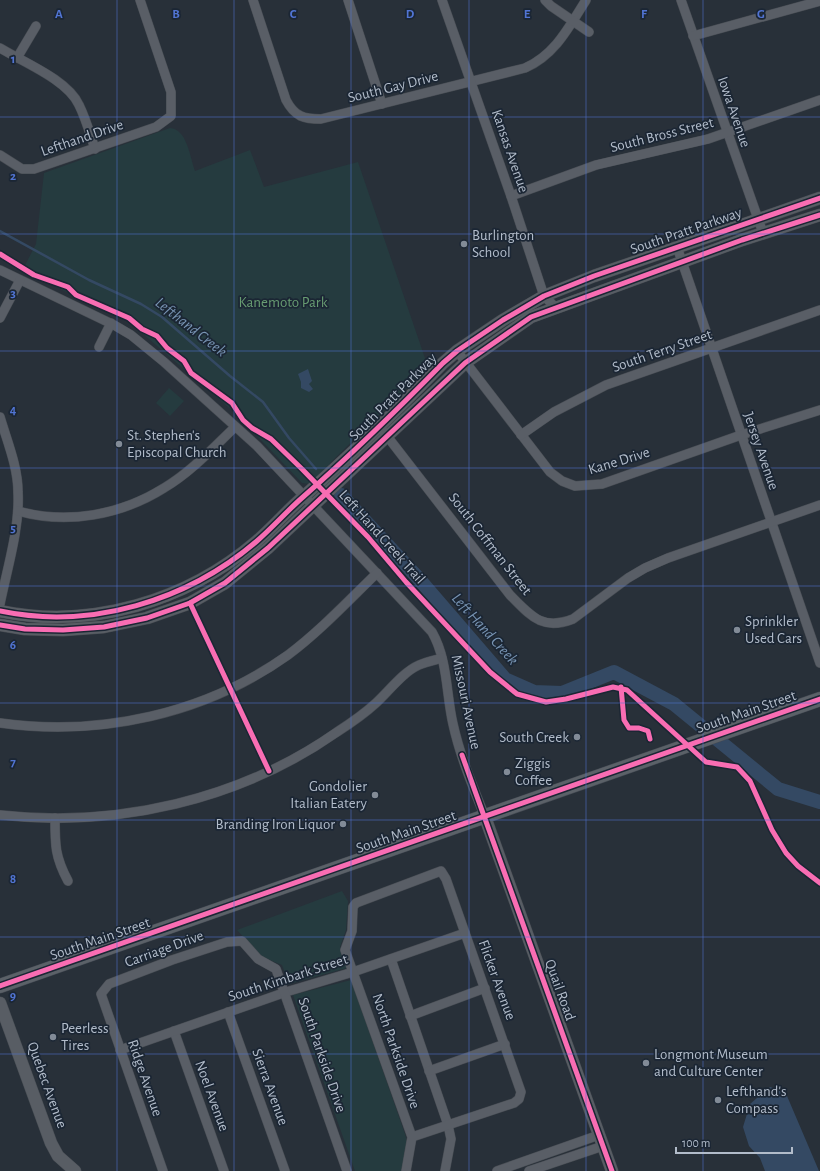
<svg xmlns="http://www.w3.org/2000/svg" width="820" height="1171" font-family="'Alegreya Sans',sans-serif">
<style>
.green{fill:#253b3f}
.water{fill:#344963}
.lines{fill:none;stroke-linecap:round;stroke-linejoin:round}
.stream{stroke:#344963;stroke-width:2.5}
.river{stroke:#344963;stroke-width:14}
.street-casing{stroke:#474c53;stroke-width:10}
.secondary-casing{stroke:#474c53;stroke-width:13}
.primary-casing{stroke:#464c55;stroke-width:15}
.street{stroke:#595e66;stroke-width:9}
.secondary{stroke:#585d64;stroke-width:12}
.primary{stroke:#5b6168;stroke-width:14}
.cycleway-casing{stroke:#1b2634;stroke-width:8}
.cycleway{stroke:#f96db3;stroke-width:5}
.grid{fill:none;stroke:#5174d3;stroke-width:1;stroke-opacity:0.55}
.poi-dot{fill:#828b97;stroke:#1b2634;stroke-width:1.5}
.labels{text-anchor:middle;dominant-baseline:central;stroke-width:3.5;stroke-linejoin:round;paint-order:stroke}
.street-label{font-size:15px;fill:#b2bcca;stroke:#1b2634}
.poi-label{font-size:15px;fill:#b2bcca;stroke:#1b2634;text-anchor:start}
.park-label{font-size:15px;fill:#689c72;stroke:#1b2634}
.water-label{font-size:16px;font-style:italic;fill:#7894b3;stroke:#1b2634}
.grid-label{font-size:13px;text-anchor:middle;font-weight:bold;fill:#5174d3;stroke:#1b2634;stroke-width:3.5;stroke-linejoin:round;paint-order:stroke}
</style>
<rect width="100%" height="100%" fill="#283039"/>
<g class="green">
<path d="M170,128c17,1 20,29 25,43l55,-21 14,37 94,-25 70,205 -98,96 -2,6 -19,15 -7,-1 -67,-70 -107,-92 -106,-50 14,-27 8,-71z"/>
<path d="M169,388l15,13 -14,15 -14,-13z"/>
<path d="M342,891l6,10 -2,29 -6,17 7,21 -58,16 -7,-19 -20,-8 -25,-27z"/>
<path d="M351,980l54,154 3,12 -6,25h-47l-62,-176z"/>
</g>
<g class="water">
<path d="M308,369l4,12 -3,3 4,5 -4,3 -8,-4v-6l-3,-8z"/>
<path d="M770,1087l9,3 8,6 32,75h-54l-5,-13 -11,-12 -6,-19 7,-23z"/>
</g>
<g class="lines">
<path class="stream" d="M0,231l89,49 52,24 21,13 68,59 33,26 26,36 27,31"/>
<path class="river" d="M341,495l78,84 86,100 29,13 28,1 52,-21 60,32 104,85 42,13"/>
<g class="street-casing">
<g id="street">
<path d="M253,0l33,100c9,17 18,19 35,19l204,-51c30,-13 44,-41 61,-68"/>
<path d="M348,0l34,104"/>
<path d="M442,0l69,196 33,100 11,11"/>
<path d="M545,0l6,6 38,26"/>
<path d="M681,0l82,233"/>
<path d="M693,36l127,-35"/>
<path d="M0,48c23,14 68,32 79,57 7,14 11,29 16,44"/>
<path d="M17,58l19,-32"/>
<path d="M0,155l22,14h12l122,-42 15,-11v-24l-31,-92"/>
<path d="M511,196l85,-31 112,-26 112,-39"/>
<path d="M677,247l143,416"/>
<path d="M0,270l114,55 17,10 33,27 93,84 175,186c16,28 14,62 21,92 7,32 20,63 32,93"/>
<path d="M0,318l20,-38"/>
<path d="M99,347l12,-24"/>
<path d="M457,351l93,121 12,9 13,5 27,-2 139,-49 79,-25"/>
<path d="M0,417c7,24 18,50 18,75 2,36 -11,77 -18,112"/>
<path d="M380,427l130,168c21,21 32,36 63,24l55,-41 17,-10 23,-10 152,-53"/>
<path d="M521,435l33,-23 52,-27 214,-75"/>
<path d="M18,511c49,14 103,4 146,-23 27,-16 49,-40 71,-61"/>
<path d="M0,723c100,14 205,-9 288,-68 32,-24 60,-54 89,-82"/>
<path d="M0,815c117,13 240,-15 337,-83 14,-9 27,-18 39,-29 13,-12 27,-31 43,-38 7,-3 16,-5 23,-7"/>
<path d="M55,818c0,27 0,39 13,63"/>
<path d="M391,959l57,166 3,14 -6,32"/>
<path d="M228,1012l57,159"/>
<path d="M410,1016l75,-28"/>
<path d="M174,1031l50,140"/>
<path d="M120,1050l166,-58 67,-20 112,-39"/>
<path d="M429,1071l76,-27"/>
<path d="M163,1171l-62,-177 8,-10 63,-24 55,-18 15,-1 16,18 18,10 71,202"/>
<path d="M406,1171l6,-34 -67,-187 7,-19 1,-24 3,-4 85,-32 5,8 75,213 -2,7 -5,4 -102,34"/>
<path d="M497,1171l102,-36"/>
<path d="M529,1171l74,-25"/>
</g>
</g>
<g class="secondary-casing">
<g id="secondary">
<path d="M0,611c91,19 187,-10 257,-70 16,-14 30,-30 46,-44 49,-43 95,-88 140,-134l14,-12 46,-31 41,-24 50,-20 226,-78"/>
<path d="M0,625l25,4 38,1 41,-3 43,-9 43,-15 35,-20 43,-35 197,-185 66,-46 211,-77 78,-25"/>
<path d="M485,817l127,354"/>
<path d="M0,1003l51,140 7,13 17,15"/>
</g>
</g>
<g class="primary-casing">
<path id="primary" d="M0,986l820,-287"/>
</g>
<use href="#street" class="street"/>
<use href="#secondary" class="secondary"/>
<use href="#primary" class="primary"/>
<g class="cycleway-casing">
<g id="cycleway">
<path d="M0,254l34,21 34,12 8,8 53,23 13,11 15,7 10,12 17,13 7,12 41,30 11,17 9,8 19,11 31,30 66,68 38,45 84,90 27,22 29,8 20,-3 47,-12 14,3 79,72 31,5 13,14 22,49 14,23 12,13 22,17"/>
<path d="M190,603l79,168"/>
<path d="M0,611c91,19 187,-10 257,-70 16,-14 30,-30 46,-44 49,-43 95,-88 140,-134l14,-12 46,-31 41,-24 50,-20 226,-78"/>
<path d="M0,625l25,4 38,1 41,-3 43,-9 43,-15 35,-20 43,-35 197,-185 66,-46 211,-77 78,-25"/>
<path d="M621,687l3,33 5,8h10l9,3 2,8"/>
<path d="M462,755l150,416"/>
<path d="M0,986l820,-287"/>
</g>
</g>
<use href="#cycleway" class="cycleway"/>
</g>
<path class="grid" d="M117,0v1171M234,0v1171M351,0v1171M469,0v1171M586,0v1171M703,0v1171M0,117h820M0,234h820M0,351h820M0,468h820M0,586h820M0,703h820M0,820h820M0,937h820M0,1054h820"/>
<g class="poi-dot">
<circle cx="464" cy="244" r="4"/>
<circle cx="119" cy="444" r="4"/>
<circle cx="737" cy="630" r="4"/>
<circle cx="577" cy="737" r="4"/>
<circle cx="507" cy="772" r="4"/>
<circle cx="375" cy="795" r="4"/>
<circle cx="343" cy="824" r="4"/>
<circle cx="53" cy="1037" r="4"/>
<circle cx="646" cy="1063" r="4"/>
<circle cx="718" cy="1100" r="4"/>
</g>
<g class="labels">
<g class="street-label">
<text transform="translate(393 87) rotate(-14)">South Gay Drive</text>
<text transform="translate(734 112) rotate(71)">Iowa Avenue</text>
<text transform="translate(662 135) rotate(-14)">South Bross Street</text>
<text transform="translate(82 138) rotate(-19)">Lefthand Drive</text>
<text transform="translate(510 151) rotate(71)">Kansas Avenue</text>
<text transform="translate(686 231) rotate(-19)">South Pratt Parkway</text>
<text transform="translate(662 351) rotate(-19)">South Terry Street</text>
<text transform="translate(393 397) rotate(-45)">South Pratt Parkway</text>
<text transform="translate(761 451) rotate(71)">Jersey Avenue</text>
<text transform="translate(619 461) rotate(-17)">Kane Drive</text>
<text transform="translate(382 537) rotate(48)">Left Hand Creek Trail</text>
<text transform="translate(490 544) rotate(52)">South Coffman Street</text>
<text transform="translate(466 702) rotate(78)">Missouri Avenue</text>
<text transform="translate(746 712) rotate(-19)">South Main Street</text>
<text transform="translate(406 832) rotate(-19)">South Main Street</text>
<text transform="translate(100 939) rotate(-19)">South Main Street</text>
<text transform="translate(164 949) rotate(-20)">Carriage Drive</text>
<text transform="translate(288 978) rotate(-18)">South Kimbark Street</text>
<text transform="translate(497 980) rotate(70)">Flicker Avenue</text>
<text transform="translate(560 990) rotate(70)">Quail Road</text>
<text transform="translate(396 1051) rotate(71)">North Parkside Drive</text>
<text transform="translate(322 1055) rotate(71)">South Parkside Drive</text>
<text transform="translate(145 1078) rotate(71)">Ridge Avenue</text>
<text transform="translate(47 1085) rotate(70)">Quebec Avenue</text>
<text transform="translate(270 1087) rotate(70)">Sierra Avenue</text>
<text transform="translate(212 1096) rotate(70)">Noel Avenue</text>
</g>
<g class="poi-label">
<text x="472" y="235">Burlington<tspan x="472" dy="17">School</tspan></text>
<text x="127" y="435">St. Stephen's<tspan x="127" dy="17">Episcopal Church</tspan></text>
<text x="745" y="621">Sprinkler<tspan x="745" dy="17">Used Cars</tspan></text>
<text x="569" y="737" text-anchor="end">South Creek</text>
<text x="515" y="763">Ziggis<tspan x="515" dy="17">Coffee</tspan></text>
<text x="367" y="786" text-anchor="end">Gondolier<tspan x="367" dy="17">Italian Eatery</tspan></text>
<text x="335" y="824" text-anchor="end">Branding Iron Liquor</text>
<text x="61" y="1028">Peerless<tspan x="61" dy="17">Tires</tspan></text>
<text x="654" y="1054">Longmont Museum<tspan x="654" dy="17">and Culture Center</tspan></text>
<text x="726" y="1091">Lefthand's<tspan x="726" dy="17">Compass</tspan></text>
</g>
<g class="park-label">
<text x="283" y="302">Kanemoto Park</text>
</g>
<g class="water-label">
<text transform="translate(191 327) rotate(38)">Lefthand Creek</text>
<text transform="translate(485 629) rotate(48)">Left Hand Creek</text>
</g>
</g>
<g class="grid-label">
<text x="59" y="18">A</text>
<text x="176" y="18">B</text>
<text x="293" y="18">C</text>
<text x="410" y="18">D</text>
<text x="527" y="18">E</text>
<text x="644" y="18">F</text>
<text x="761" y="18">G</text>
<text x="13" y="63">1</text>
<text x="13" y="180">2</text>
<text x="13" y="297">3</text>
<text x="13" y="414">4</text>
<text x="13" y="532">5</text>
<text x="13" y="649">6</text>
<text x="13" y="766">7</text>
<text x="13" y="883">8</text>
<text x="13" y="1000">9</text>
</g>
<path d="M676 1147v6h116v-6" fill="none" stroke="#b2bcca" stroke-width="2"/>
<text x="682" y="1147" font-size="12" fill="#b2bcca" stroke="#1b2634" stroke-width="3" paint-order="stroke">100 m</text>
</svg>
